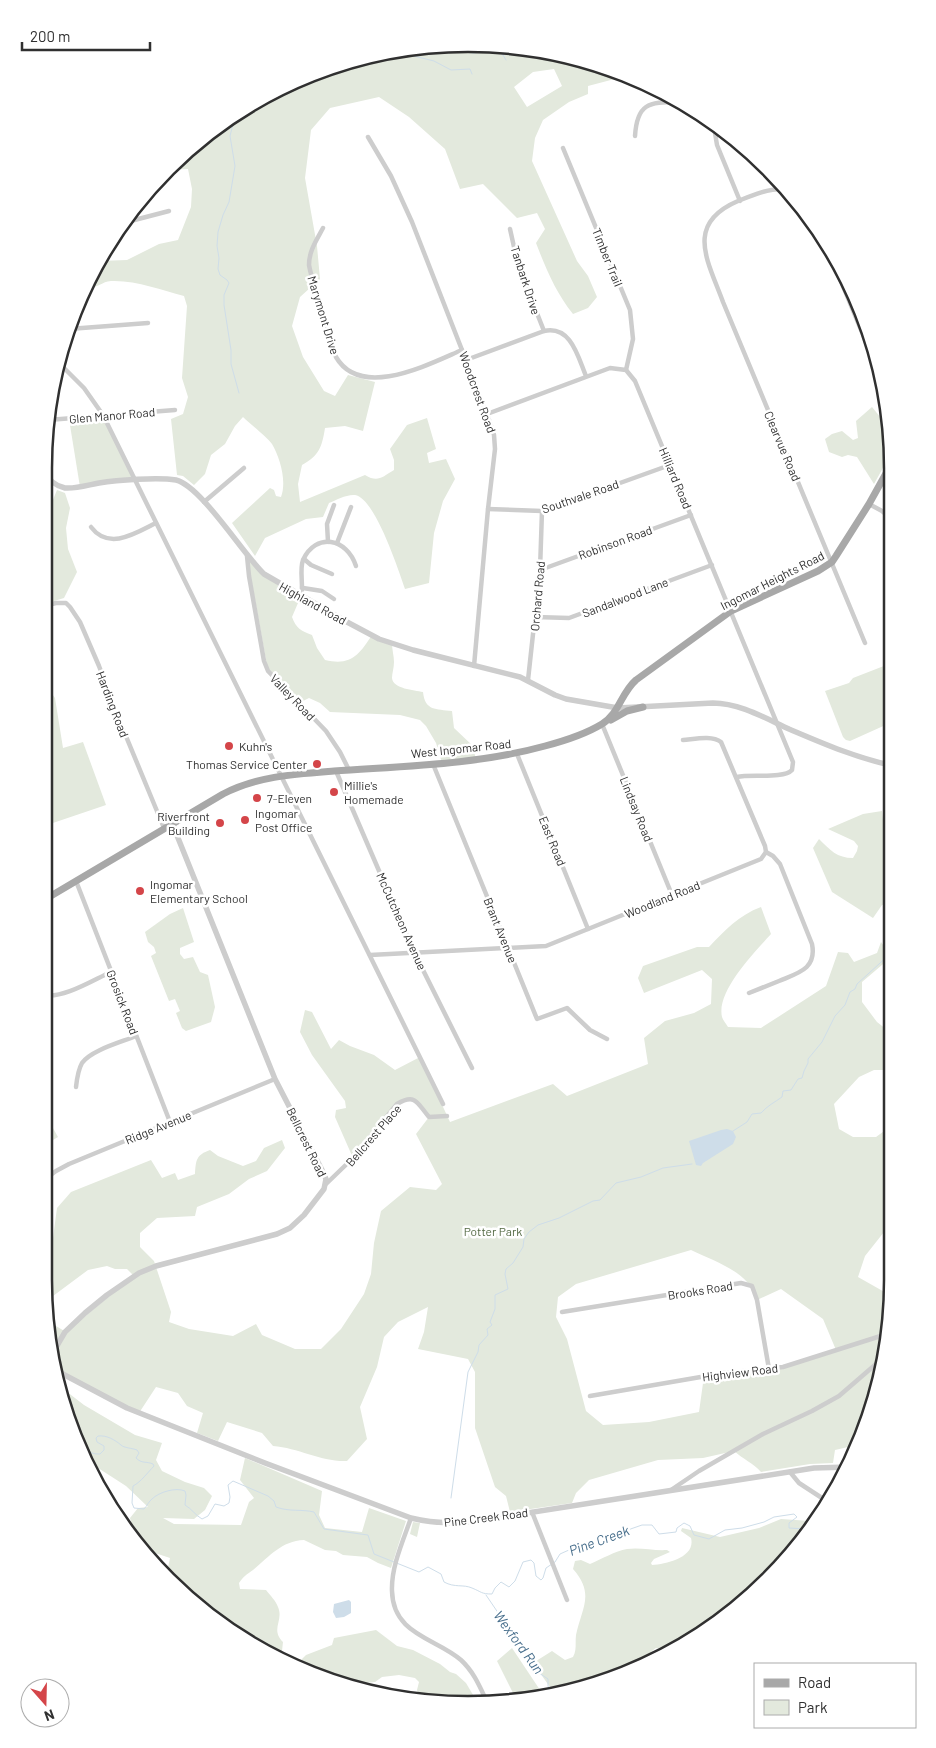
<svg xmlns="http://www.w3.org/2000/svg" width="936" height="1748" font-family="Barlow,sans-serif">
<style>
.green{fill:#e3e9dd;fill-rule:evenodd}
.water{fill:#cedde9}
.lines{fill:none;stroke-linecap:round;stroke-linejoin:round}
.stream{stroke:#cedde9;stroke-width:1}
.minor{stroke:#cdcdcd;stroke-width:4.5}
.tertiary{stroke:#cdcdcd;stroke-width:5.5}
.primary{stroke:#a8a8a8;stroke-width:7}
.poi-dot{fill:#d44549;stroke:#fff;stroke-width:2}
.labels{text-anchor:middle;dominant-baseline:central;stroke-width:5;stroke-linejoin:round;paint-order:stroke}
.street-label{font-size:12px;fill:#303030;stroke:#fff}
.poi-label{font-size:12px;fill:#303030;stroke:#fff;text-anchor:start}
.park-label{font-size:12px;fill:#526842;stroke:#fff}
.water-label{font-size:14px;font-style:italic;fill:#466d8b;stroke:#fff}
.rim{fill:none;stroke:#303030;stroke-width:2.5}
</style>
<rect width="100%" height="100%" fill="#fff"/>
<g class="green">
<path d="M496,45l82,13 48,18 -38,10v8l-19,8 -26,18 -8,18 -3,23 45,100 11,15 9,21 -9,11 -15,6c-17,-21 -27,-45 -37,-71l9,-14 -8,-16 -20,5 -34,-34 -23,5 -15,-40 -36,-32 -30,-20 -49,11 -19,22 -6,48 12,68 3,33 -20,18 -8,29 11,31 21,34 11,5 13,-21 27,7 -12,49 -18,-5 -20,2c-3,19 -6,28 -23,37l-4,19 2,18 65,-27c13,8 17,2 29,-5v-10l-4,-11 17,-24 20,-7 9,31 -9,4 2,10 17,-4 9,20 -12,22 -9,32 -5,50 -24,6c-7,-20 -30,-91 -50,-94 -8,-1 -19,5 -26,8l-6,14 -17,2 -41,19 -10,18 -23,-33 38,-35 4,2 2,6 5,1c6,-16 -1,-39 -9,-53 -5,-7 -22,-20 -29,-27l-8,9 -10,18 -14,11 -6,19 -11,11 -11,-9 -6,-1 -6,-56 12,-5 5,-17 -6,-19 5,-72 -3,-10c-23,-6 -48,-16 -73,-15 -11,1 -12,8 -26,6l14,-26 28,-1 32,-16 19,-4 13,-33 1,-18 -4,-20 -19,1 19,-21 68,-49 76,-34 81,-19zM554,69l8,17 -35,21 -13,-20 19,-15z"/>
<path d="M872,407l17,21v29l-15,27 -17,-27 -9,-2 -6,2 -13,-5 -4,-13 7,-5 10,-3 11,9 5,-2 -2,-17z"/>
<path d="M103,415l32,65 -55,7 -11,-68z"/>
<path d="M57,490l8,3 5,15 -4,20 2,21 9,23 -13,26 -20,6 1,-49h3l2,-12v-36z"/>
<path d="M247,556l9,11 45,29 -9,21c4,11 9,14 20,18l5,13 8,12c26,6 34,-5 47,-25l20,8c0,7 2,13 2,19 0,6 -2,11 -2,16 1,11 22,12 31,14 2,19 13,17 29,19l2,17 19,18 3,14 -34,3 -6,-20 -10,-17 -6,-6 -20,-5 -70,-3 -10,-9 -11,-5 -10,5 -31,-32z"/>
<path d="M889,664l1,59 -40,18 -4,-1 -3,-3 -18,-46 24,-8 4,-5z"/>
<path d="M44,683l11,15 8,50 20,-6 23,63 -59,20 -3,-6z"/>
<path d="M882,811l2,17 6,13v62l-8,2 -9,13 -41,-26 -19,-44 6,-9c11,11 18,19 34,19l4,-7 1,-5 -4,-5 -26,-12 35,-15z"/>
<path d="M761,907l10,27c-16,18 -55,57 -49,83 1,3 4,7 6,10l33,1 65,-42 12,-34 10,1 6,9 23,-9 4,-11 5,7 3,10 -27,23v20l15,20 14,11v37h-17l-15,7 -25,27 5,25 14,8h23l15,-11v101h-3l-23,29 -7,21 30,17 -1,7 4,9 -13,80 -21,55 -22,5 -2,13 -23,1 -49,8c-8,-9 -18,-13 -27,-21l-31,7 -45,2 -69,20 -13,13 -4,10 -62,9 -4,-16 -11,-9 -20,-59v-56l-7,-13 -50,-10 6,-17 4,-25 -30,15 -14,15 -7,30 -17,40 7,32 -20,22c-26,1 -48,-13 -74,-15l-11,-13 -35,-11 -9,19 -21,-8 6,-20 -16,-7 -9,-13 -22,-6 -17,26 -80,-41 -9,-52 6,6 10,6 68,-56 -7,-7h-12l-8,-3 -19,4 -39,29 -1,6 -4,-25v-40l9,-2 4,-30 14,-16 80,-32 11,18 13,-5 3,7 17,-6c1,-14 1,-19 15,-24l8,6 25,10 13,-5 8,-13 18,-8 3,8 -18,23 -18,8 -20,15 -32,13 -2,9 -38,2 -17,15v14l14,14 17,51 -2,10 20,7 44,7 23,-12 6,11 33,14h26l20,-20 23,-35 7,-20 3,-31 7,-32 29,-24 26,3 6,-6 -26,-50 13,-17 -17,-18 -15,5 -44,54 -18,-41 1,-7 10,-2 -1,-7 -33,-46 -12,-23 5,-22 7,2 19,37 8,-9 11,6 24,9 21,15 25,-13 30,65 103,-38 14,12 81,-32 -4,-26 21,-17 29,-8 17,-9 1,-25 -10,-9 -58,23 -6,-15 5,-12 54,-19h12c15,-16 30,-32 52,-40zM691,1250c24,12 58,21 66,50l24,-11 42,30 13,31 -67,19 -65,7 -5,36 -50,10 -46,3 -17,-14 -19,-72 -11,-22 2,-20 18,-13z"/>
<path d="M183,908l11,34 -14,6v6l4,5 9,-2 7,15 8,3 7,32 -4,15 -25,9 -4,-3 -6,-15 4,-2 -5,-12 -6,2 -18,-45 5,-3 -2,-6 -6,-5 -3,-10 25,-18z"/>
<path d="M44,1112l14,25 -10,6 -4,-1z"/>
<path d="M62,1388l22,17 51,30 27,8 -6,17 6,11 23,11 19,6 8,8 -7,14 -11,9 -31,-1 11,6 67,1 8,-23 5,-4 -14,-18 5,-22 77,33 -3,24 6,13 37,4 7,-24 37,13 -15,47 -13,-5 -11,-6 -24,-2 -7,-4 -11,-1 -21,-10c-23,1 -35,17 -51,30 -6,4 -10,7 -14,13l1,6 26,1c4,5 10,11 12,17 6,14 -8,22 5,35l-1,9 3,6 -52,-24 -66,-61 3,-14 -18,-6 -1,4 -13,-12 -8,-26 8,-10 10,-1 -22,-21 -31,-20 -1,1 -28,-50z"/>
<path d="M781,1519l29,2 -42,59 -65,53 -19,10 -18,3 -6,3 -4,-1c-7,5 -10,8 -10,16l-15,8 -79,18 -19,-27 19,-12 13,9 8,-3c4,-7 2,-14 3,-22 6,-28 19,-41 -3,-66l2,-8 6,-1 9,4c12,-5 25,-13 37,-15 13,-2 27,2 40,1l3,2 -16,7 -3,4 1,2c15,-1 44,-8 39,-27l-10,-7 1,-3 38,9 39,-9z"/>
<path d="M413,1522l7,1 -3,14 -7,-3z"/>
<path d="M376,1630l21,16 16,4 27,14 10,8 6,2 10,9 10,17 -28,-1 -3,-3 -5,2 -21,-2 -2,-6 2,-8 -4,-4 -16,-3 -17,2 -7,5 -28,3 -49,-22 8,-8 26,-10 2,-7z"/>
<path d="M512,1648l30,45 -26,6 -19,-38z"/>
</g>
<g class="water">
<path d="M727,1129l6,2 3,6 -3,7 -30,19 -2,3 -5,-1 -7,-24 32,-11z"/>
<path d="M349,1600l2,2v11l-7,4 -8,1 -3,-6 1,-8z"/>
</g>
<g class="lines">
<g class="stream">
<path d="M439,47l34,6 24,-2 6,4"/>
<path d="M409,48l5,8 20,5 17,9 19,-1 2,5"/>
<path d="M504,54c13,-3 5,-6 18,1l19,-3"/>
<path d="M503,55l3,5"/>
<path d="M243,110l6,-5"/>
<path d="M235,116l-5,20 5,30 -6,36 -6,13 -5,17 -1,14 2,12 -1,11 2,6 7,5 2,3 -5,12v10l7,45v14l8,29"/>
<path d="M733,1131l14,-9 5,-8 9,-1c6,-7 14,-11 21,-16l1,-6 8,-1 7,-11 4,-1 2,-7 4,-8v-4l14,-17 13,-26 10,-11 5,-13 5,-3 2,-5 33,-30"/>
<path d="M78,1438c10,6 7,17 22,16l4,-4v-4l-7,-4 -1,-4 2,-2c9,-1 17,4 23,9 3,3 11,3 16,5l2,3 -3,5c6,6 10,3 17,6l1,2c-6,6 -13,16 -21,20l-1,17 2,5 10,1c3,-3 5,-8 8,-10 7,-7 24,-12 33,-8l1,4 -1,10c7,4 10,10 17,14l6,-3 7,-12 9,2 5,-3 1,-6 -2,-12 5,-4 35,15 6,5 2,6c13,5 26,2 38,5l10,17 44,6 6,19 45,18 9,-5 13,7 3,8c11,6 19,2 28,6 10,4 9,6 20,6l3,-6 6,-6 8,5 6,-6 8,-19 8,-2 3,3 2,13 5,4 2,-2 3,-10 9,-6 5,-8 29,-13 10,-1 43,-15h10l7,9 17,-2 1,-4 7,-5 6,3 4,9 15,4 16,-9 17,-2 22,-6 10,-5 20,-3 3,3 -8,6v5l16,1"/>
<path d="M451,1498l17,-126 10,-20 1,-7 9,-10 -1,-6 5,-4 -2,-3 5,-13v-14l13,-6 -3,-15 1,-5 7,-6 10,-16 1,-8 5,-7 9,-7 21,-7 34,-17 7,-1 16,-17 25,-6 22,-9 29,-4"/>
<path d="M486,1595l53,78 9,6v7l2,5"/>
</g>
<g class="minor">
<path d="M714,127l3,18 23,56"/>
<path d="M635,136c2,-32 13,-34 43,-34"/>
<path d="M368,137l23,39 21,46 75,192 7,21 1,14 -7,60 -14,157"/>
<path d="M563,148l67,162 3,29 -7,31"/>
<path d="M783,189c-16,0 -30,6 -45,12 -54,23 -30,60 -15,101l142,341"/>
<path d="M123,223l46,-12"/>
<path d="M323,228c-7,13 -14,23 -14,37 3,17 10,32 14,48 4,15 6,31 13,44 25,43 93,7 126,-7"/>
<path d="M510,229l8,36 26,66"/>
<path d="M822,235l53,129"/>
<path d="M69,329l79,-6"/>
<path d="M466,360l78,-29c27,-6 34,26 42,45"/>
<path d="M58,362l26,26 19,27 340,689"/>
<path d="M487,414l123,-46 16,2 9,11 158,381 -1,8c-8,9 -42,4 -55,7"/>
<path d="M48,420l127,-10"/>
<path d="M204,502l40,-34"/>
<path d="M869,504l13,7 7,6"/>
<path d="M488,509l54,2 128,-46"/>
<path d="M91,527c18,24 45,6 65,-4"/>
<path d="M328,542l-1,-18 7,-19"/>
<path d="M337,543l14,-36"/>
<path d="M247,556l2,20 15,85 4,10 58,60 14,21 9,18"/>
<path d="M304,559l7,6 21,9"/>
<path d="M540,570l151,-55"/>
<path d="M303,588l19,3 12,8"/>
<path d="M301,596c3,-11 -2,-25 2,-36 13,-28 44,-22 53,6"/>
<path d="M44,606l12,-3h10l4,4 10,15 19,44 19,51 46,111"/>
<path d="M535,617l34,1 143,-53"/>
<path d="M528,680l12,-110 2,-59"/>
<path d="M602,724l70,171"/>
<path d="M517,754l71,175"/>
<path d="M433,764l104,255 30,-11 23,22 17,9"/>
<path d="M336,771l78,181 58,116"/>
<path d="M76,881l94,241"/>
<path d="M370,955l176,-9 215,-87 5,-7 -1,-6 -44,-104c-9,-7 -26,-3 -38,-2"/>
<path d="M749,993c10,-4 20,-8 30,-12 19,-8 38,-12 33,-37l-32,-80 -7,-8 -7,-4"/>
<path d="M44,995c19,4 49,-15 67,-23"/>
<path d="M76,1087c1,-9 2,-17 6,-24 9,-13 40,-21 54,-27"/>
<path d="M44,1180l12,-9 13,-7 206,-85"/>
<path d="M326,1184l27,-26 44,-54c19,-11 20,-1 32,13l18,-1"/>
<path d="M562,1312l179,-29 11,3 5,14 12,69"/>
<path d="M590,1396l134,-23 59,-6 104,-33"/>
<path d="M790,1472l9,11 26,17"/>
<path d="M671,1490l28,-19 64,-37 49,-23 27,-15 44,-38"/>
<path d="M532,1512l35,88"/>
<path d="M411,1518c-8,23 -20,49 -19,73 1,44 44,47 69,69 13,12 19,27 26,42"/>
</g>
<g class="tertiary">
<path d="M45,472c4,9 11,14 20,16 11,1 23,-3 34,-5 18,-3 59,-6 77,-3 25,6 67,74 88,94l83,48 32,17 34,11 107,27 35,18 11,4 52,9 95,-5c26,0 52,15 76,26 33,14 65,28 101,36"/>
<path d="M55,1349l10,-17 20,-19 22,-18 32,-22 17,-7 121,-32 13,-6 14,-13 20,-26 2,-10 -3,-7 -48,-93 -103,-256"/>
<path d="M59,1372l68,36 138,55 146,55c29,7 50,5 78,1l325,-51 35,-1"/>
</g>
<g class="primary">
<path d="M611,720l16,-9 16,-4"/>
<path d="M44,900l179,-106c35,-18 72,-20 111,-23 70,-5 142,-6 211,-25 19,-5 39,-11 57,-22 17,-10 19,-31 34,-44l95,-69 87,-40 14,-9 4,-6 33,-52 20,-36"/>
</g>
</g>
<g class="poi-dot">
<circle cx="229" cy="746" r="5"/>
<circle cx="317" cy="764" r="5"/>
<circle cx="334" cy="792" r="5"/>
<circle cx="257" cy="798" r="5"/>
<circle cx="245" cy="820" r="5"/>
<circle cx="220" cy="823" r="5"/>
<circle cx="140" cy="891" r="5"/>
</g>
<g class="labels">
<g class="street-label">
<text transform="translate(608 257) rotate(68)">Timber Trail</text>
<text transform="translate(526 280) rotate(72)">Tanbark Drive</text>
<text transform="translate(324 315) rotate(73)">Marymont Drive</text>
<text transform="translate(478 392) rotate(70)">Woodcrest Road</text>
<text transform="translate(112 415) rotate(-5)">Glen Manor Road</text>
<text transform="translate(783 446) rotate(67)">Clearvue Road</text>
<text transform="translate(676 478) rotate(67)">Hilliard Road</text>
<text transform="translate(580 496) rotate(-19)">Southvale Road</text>
<text transform="translate(615 542) rotate(-20)">Robinson Road</text>
<text transform="translate(772 580) rotate(-27)">Ingomar Heights Road</text>
<text transform="translate(537 596) rotate(-85)">Orchard Road</text>
<text transform="translate(625 597) rotate(-21)">Sandalwood Lane</text>
<text transform="translate(313 603) rotate(29)">Highland Road</text>
<text transform="translate(293 697) rotate(46)">Valley Road</text>
<text transform="translate(113 704) rotate(69)">Harding Road</text>
<text transform="translate(461 748) rotate(-6)">West Ingomar Road</text>
<text transform="translate(637 809) rotate(68)">Lindsay Road</text>
<text transform="translate(553 841) rotate(68)">East Road</text>
<text transform="translate(662 899) rotate(-22)">Woodland Road</text>
<text transform="translate(402 921) rotate(66)">McCutcheon Avenue</text>
<text transform="translate(501 930) rotate(68)">Brant Avenue</text>
<text transform="translate(123 1002) rotate(69)">Grosick Road</text>
<text transform="translate(158 1127) rotate(-22)">Ridge Avenue</text>
<text transform="translate(373 1135) rotate(-49)">Bellcrest Place</text>
<text transform="translate(307 1142) rotate(64)">Bellcrest Road</text>
<text transform="translate(700 1290) rotate(-9)">Brooks Road</text>
<text transform="translate(740 1372) rotate(-7)">Highview Road</text>
<text transform="translate(486 1517) rotate(-7)">Pine Creek Road</text>
</g>
<g class="poi-label">
<text x="239" y="746">Kuhn's</text>
<text x="307" y="764" text-anchor="end">Thomas Service Center</text>
<text x="344" y="785">Millie's<tspan x="344" dy="14">Homemade</tspan></text>
<text x="267" y="798">7-Eleven</text>
<text x="255" y="813">Ingomar<tspan x="255" dy="14">Post Office</tspan></text>
<text x="210" y="816" text-anchor="end">Riverfront<tspan x="210" dy="14">Building</tspan></text>
<text x="150" y="884">Ingomar<tspan x="150" dy="14">Elementary School</tspan></text>
</g>
<g class="park-label">
<text x="493" y="1231">Potter Park</text>
</g>
<g class="water-label">
<text transform="translate(599 1540) rotate(-20)">Pine Creek</text>
<text transform="translate(519 1642) rotate(54)">Wexford Run</text>
</g>
</g>
<path d="M0 0H936V1748H0ZM468 52H468A416 416 0 0 1 884 468V1280A416 416 0 0 1 468 1696H468A416 416 0 0 1 52 1280V468A416 416 0 0 1 468 52Z" fill="#fff" fill-rule="evenodd"/>
<path class="rim" d="M468 52H468A416 416 0 0 1 884 468V1280A416 416 0 0 1 468 1696H468A416 416 0 0 1 52 1280V468A416 416 0 0 1 468 52Z"/>
<rect x="754" y="1663" width="162" height="65" fill="#ffffff" stroke="#acacac"/>
<rect x="764" y="1679" width="25" height="8" fill="#a8a8a8" stroke="#acacac"/>
<text x="798" y="1688" font-size="15" fill="#303030">Road</text>
<rect x="764" y="1700" width="25" height="15" fill="#e3e9dd" stroke="#acacac"/>
<text x="798" y="1713" font-size="15" fill="#303030">Park</text>
<g transform="translate(45 1703) rotate(160)"><circle r="24" fill="#ffffff" stroke="#acacac"/>
<path d="M0-4L9 19L0 12L-9 19Z" fill="#d44549"/>
<text y="-8" font-size="14" font-weight="bold" text-anchor="middle" fill="#303030">N</text>
</g>
<path d="M22 42v8h128v-8" fill="none" stroke="#303030" stroke-width="2.5"/>
<text x="30" y="42" font-size="15" fill="#303030" stroke="#ffffff" stroke-width="4" paint-order="stroke">200 m</text>
</svg>
